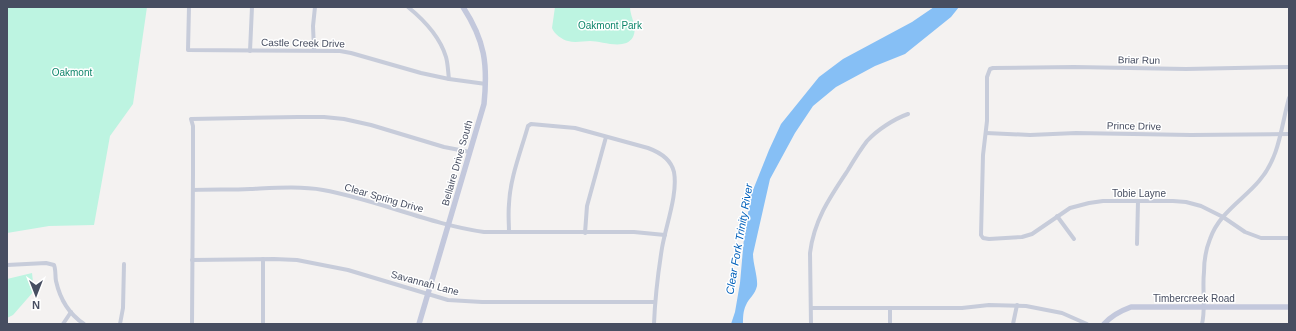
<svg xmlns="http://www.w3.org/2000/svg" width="1296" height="331" font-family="Helvetica,sans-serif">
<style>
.green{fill:#bdf4e1}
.water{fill:#86bff5}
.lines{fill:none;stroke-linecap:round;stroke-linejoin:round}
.street{stroke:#c7ccda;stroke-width:4}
.secondary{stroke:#c3c8dc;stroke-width:5.5}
.labels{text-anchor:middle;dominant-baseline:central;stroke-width:3;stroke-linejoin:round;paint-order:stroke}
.park-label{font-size:10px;fill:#0f866b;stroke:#fff}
.street-label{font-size:10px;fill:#474e61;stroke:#fff}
.water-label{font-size:11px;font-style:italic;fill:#0060bb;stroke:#fff}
</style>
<rect width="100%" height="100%" fill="#f4f2f1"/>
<g class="green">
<path d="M7,7h140l-14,97 -23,32 -16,89 -45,1 -42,7z"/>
<path d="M555,7h75c0,9 8,21 3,30 -8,14 -31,4 -43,4 -7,0 -15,2 -22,0 -5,-1 -14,-7 -16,-13z"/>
<path d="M32,273l2,18 -21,24 -6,3v-39z"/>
</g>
<path class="water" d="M934,7h25l-8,10 -46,37 -30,12 -39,21 -23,19 -18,27 -25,46 -17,75c0,10 5,23 4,32 -2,9 -8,12 -11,19 -3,6 -3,13 -3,19h-12l4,-12 5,-29 4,-45 7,-43 18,-45 12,-26 38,-47 24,-18 69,-37z"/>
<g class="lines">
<g class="street">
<path d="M189,7l-1,43 152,1 11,2 70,20 28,6 37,5"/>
<path d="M408,7c16,13 32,30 38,50 2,7 2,15 3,22"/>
<path d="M314,50l-1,-24 2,-19"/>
<path d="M250,51l2,-44"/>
<path d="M1289,67l-103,2 -112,-2 -81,1 -3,1 -3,8v44l-4,34 -2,80 2,3 6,1 33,-2 10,-3 38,-26 19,-5 14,-2h70l13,1 15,4 22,11 22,15 16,6h28"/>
<path d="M986,133l44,2 46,-2 115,2 98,-1"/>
<path d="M193,190c19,-1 38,0 57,-1 24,-1 50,-3 73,1 55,10 106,34 161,42h150l31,3"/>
<path d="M1057,216l17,23"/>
<path d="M509,232c0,-9 -1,-18 0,-28 1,-26 12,-53 19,-78l3,-2 44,4 73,20c11,4 23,11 26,24 4,22 -8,53 -12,76 -4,25 -7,51 -8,76"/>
<path d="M585,233l2,-27 19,-69"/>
<path d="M1137,244l1,-43"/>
<path d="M263,259v65"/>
<path d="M192,260l82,-1 23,1 51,10 100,30 34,2h173"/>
<path d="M7,265l39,-2 8,2c2,5 1,11 2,16 4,18 13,33 28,43"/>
<path d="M811,308h151l27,-3 37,1 36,7 25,11"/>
<path d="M890,308v16"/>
<path d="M63,324l8,-12"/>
<path d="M120,324l3,-16 1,-44"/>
<path d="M192,324l1,-150v-48l-2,-7 107,-2h26l20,2 27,6 73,22 26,5"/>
<path d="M811,324l-1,-71c4,-33 20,-56 38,-83 6,-10 12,-20 19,-29 10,-11 27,-22 41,-27"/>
<path d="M1013,324l4,-19"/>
<path d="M1202,324c4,-17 0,-35 2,-52 0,-11 2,-23 6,-33 9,-26 33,-39 49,-58 21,-24 22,-55 30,-83"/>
</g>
<g class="secondary">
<path d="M419,324l65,-220c4,-40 1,-63 -21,-97"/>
<path d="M1104,324c8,-9 16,-13 27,-17h158"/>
</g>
</g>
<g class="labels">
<g class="park-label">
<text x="610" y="25">Oakmont Park</text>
<text x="72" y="72">Oakmont</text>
</g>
<g class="street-label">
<text transform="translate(303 43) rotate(1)">Castle Creek Drive</text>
<text transform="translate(1139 60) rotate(1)">Briar Run</text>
<text transform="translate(1134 126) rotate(1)">Prince Drive</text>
<text transform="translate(457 163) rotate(-74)">Bellaire Drive South</text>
<text x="1139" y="193">Tobie Layne</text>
<text transform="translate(384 198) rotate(16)">Clear Spring Drive</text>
<text transform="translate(425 283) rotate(15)">Savannah Lane</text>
<text x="1194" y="298">Timbercreek Road</text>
</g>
<g class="water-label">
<text transform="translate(739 239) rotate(-80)">Clear Fork Trinity River</text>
</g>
</g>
<rect width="1296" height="331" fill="none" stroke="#474e61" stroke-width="16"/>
<g transform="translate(36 295) rotate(180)" stroke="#ffffff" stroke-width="3" paint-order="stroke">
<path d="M0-3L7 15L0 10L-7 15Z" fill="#474e61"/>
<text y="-6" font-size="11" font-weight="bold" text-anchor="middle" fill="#474e61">N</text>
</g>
</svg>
